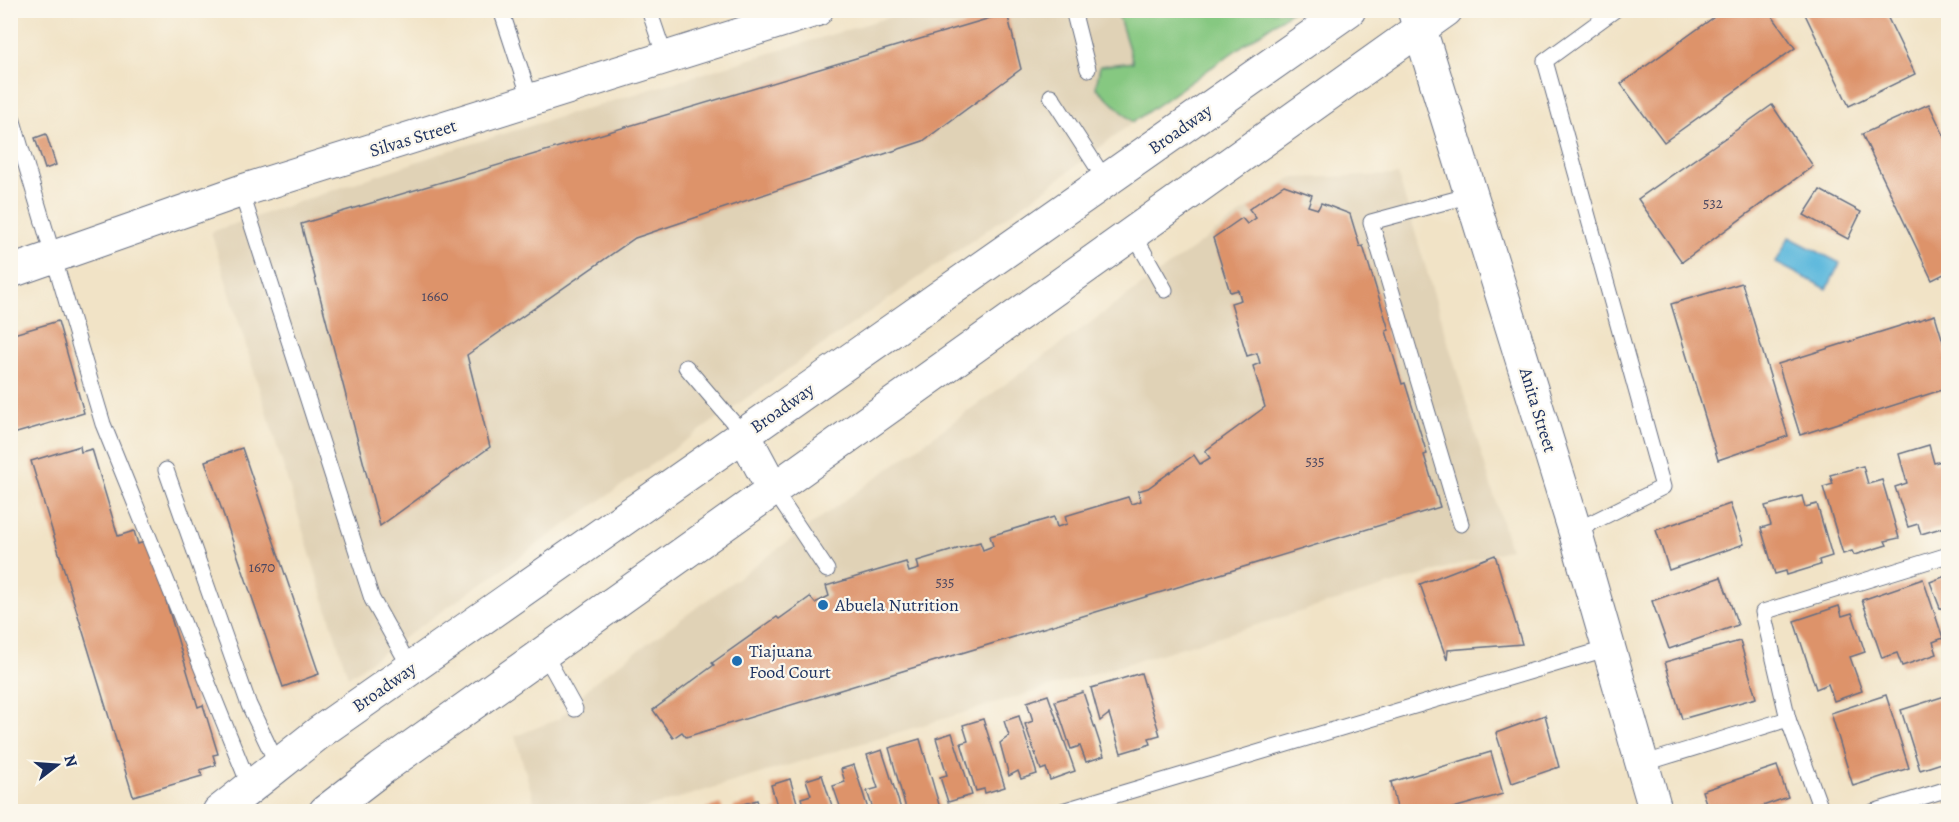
<svg xmlns="http://www.w3.org/2000/svg" width="1959" height="822" font-family="Alegreya,serif">
<style>
.built{fill:#e0d2b6}
.green{fill:#86c881;stroke:#507c70;stroke-width:1.5}
.water{fill:#60badd;stroke:#3e749e;stroke-width:1.5}
.building{fill:#dd936b}
.lines{fill:none;stroke-linecap:round;stroke-linejoin:round}
.lane-casing{stroke:#666e82;stroke-width:17}
.street-casing{stroke:#666e82;stroke-width:34}
.secondary-casing{stroke:#666e82;stroke-width:35}
.primary-casing{stroke:#666e82;stroke-width:35}
.lane{stroke:#fff;stroke-width:15}
.street{stroke:#fff;stroke-width:32}
.secondary{stroke:#fff;stroke-width:33}
.primary{stroke:#fff;stroke-width:33}
.poi-dot{fill:#1f6fb2;stroke:#fbf7ec;stroke-width:2}
.labels{text-anchor:middle;dominant-baseline:central;stroke-width:4.5;stroke-linejoin:round;paint-order:stroke}
.number-label{font-size:15px;fill:#4c4861}
.street-label{font-size:18px;fill:#1b2f5e;stroke:#fbf7ec}
.poi-label{font-size:18px;fill:#1b2f5e;stroke:#fbf7ec;text-anchor:start}
</style>
<rect width="100%" height="100%" fill="#fbf7ec"/>
<filter id="ink" filterUnits="userSpaceOnUse"><feTurbulence type="fractalNoise" baseFrequency=".0167" numOctaves="2"/><feDisplacementMap in="SourceGraphic" scale="12" xChannelSelector="R" yChannelSelector="G"/><feConvolveMatrix kernelMatrix="1 2 1 2 8 2 1 2 1" color-interpolation-filters="sRGB"/></filter>
<filter id="wash" filterUnits="userSpaceOnUse"><feTurbulence type="fractalNoise" baseFrequency=".008" numOctaves="4" result="noise"/><feDisplacementMap in="SourceGraphic" scale="24" xChannelSelector="R" yChannelSelector="G"/><feGaussianBlur stdDeviation="1.35" result="paint"/><feColorMatrix in="noise" values="0 0 0 0 0 0 0 0 0 0 0 0 0 0 0 0 0 1.4 0 .05"/><feComposite in="paint" operator="in"/></filter>
<g filter="url(#wash)">
<rect width="100%" height="100%" fill="#f1e3c6"/>
<g class="built">
<path d="M909,11h208l16,51 -37,25 37,35 -86,66 -699,489 -137,-445 246,-84z"/>
<path d="M1398,175l112,374 -874,262h-99l-22,-75 44,-17 35,-37 696,-504z"/>
</g>
<path class="green" d="M1117,11v-1l175,1 -159,111 -37,-35 4,-21 33,-4z"/>
<path class="water" d="M1789,237l51,26 -13,26 -51,-26z"/>
<g id="blocks">
<g class="building">
<path d="M1724,10h44l27,38 -131,94 -43,-58z"/>
<path d="M1803,10h81l31,64 -66,32z"/>
<path d="M1007,13l14,56 -98,72 -288,97 -168,117 23,92 -110,79 -79,-302z"/>
<path d="M1929,104l19,40v128l-16,8 -70,-146z"/>
<path d="M1772,105l41,61 -131,96 -44,-63z"/>
<path d="M46,134l10,31 -11,4 -10,-31z"/>
<path d="M1284,185l28,10 -4,11 10,3 3,-6 29,11 10,33 3,-1 26,84 -3,1 16,53 3,-1 22,71 -3,1 16,52 -754,230 -4,-5 -9,6 -20,-28 61,-45 -2,-2 65,-46 2,2 31,-22 5,6 14,-7 -3,-10 80,-24 3,10 10,-3 -2,-8 63,-19 3,8 10,-4 -3,-10 64,-19 3,10 10,-3 -2,-8 63,-19 3,7 10,-3 -3,-10 10,-3 46,-33 6,9 10,-6 -5,-7 60,-44 -12,-41 7,-3 -3,-10 -10,3 -16,-53 10,-3 -3,-10 -8,2 -17,-54 29,-20 5,6 9,-6 -7,-9z"/>
<path d="M1820,190l41,22 -13,27 -44,-24z"/>
<path d="M1742,283l46,153 -70,24 -47,-156z"/>
<path d="M1935,315l13,43v30l-148,47 -22,-71z"/>
<path d="M58,321l26,92 -74,22v-100z"/>
<path d="M1929,445l5,18 14,-4v67l-27,8 -3,-10 -10,3 -13,-40 12,-4 -8,-29z"/>
<path d="M80,446l1,6 11,-3 26,87 16,-5 4,13 10,-3 50,166 5,-2 15,49 -5,1 3,10 -16,5 2,6 -69,20 -102,-335z"/>
<path d="M242,448l77,226 -36,13 -78,-226z"/>
<path d="M1863,466l5,18 14,-4 17,58 -14,3 2,4 -33,10 -2,-4 -9,3 -20,-67 10,-3 -3,-9z"/>
<path d="M1802,496l3,11 12,-3 15,52 -13,4 1,5 -33,10 -1,-4 -11,3 -14,-46 10,-3 -6,-19z"/>
<path d="M1730,504l14,40 -75,26 -13,-40z"/>
<path d="M1495,555l27,89 -74,6 -1,10 -27,-76z"/>
<path d="M1948,575v39l-2,-5 -6,-1 -10,-26z"/>
<path d="M1721,577l17,48 -69,24 -17,-48z"/>
<path d="M1923,579l20,59 -10,4 4,12 -35,12 -5,-13 -15,5 -20,-58z"/>
<path d="M1839,606l3,10 10,-3 13,39 -15,5 12,34 -28,10 -6,-17 -12,5 -22,-68z"/>
<path d="M1740,641l16,57 -74,21 -17,-57z"/>
<path d="M1141,673l19,62 -11,3 2,6 -30,9 -12,-39 -9,7 -9,-33z"/>
<path d="M1083,692l21,64 -18,6 -6,-16 -9,3 -16,-48z"/>
<path d="M1048,695l27,76 -25,9 -4,-12 -5,2 -16,-46 8,-3 -6,-19z"/>
<path d="M1886,695l23,73 -56,18 -22,-73z"/>
<path d="M1948,695v66l-28,9 -19,-60z"/>
<path d="M1545,715l14,52 -47,16 -16,-50z"/>
<path d="M1019,716l18,58 -16,5 -3,-8 -9,5 -9,-33 9,-7 -5,-15z"/>
<path d="M983,719l22,68 -20,6 -1,-4 -8,2 -15,-48 7,-2 -5,-16z"/>
<path d="M952,733l20,62 -24,7 -8,-25 7,-2 -11,-37z"/>
<path d="M920,739l20,69 -11,4h-22l-18,-64z"/>
<path d="M882,750l20,62h-28l-7,-21 11,-3 -11,-33z"/>
<path d="M1491,752l12,42 -64,18h-41l-7,-30z"/>
<path d="M854,765l15,47h-27l-9,-26 12,-4 -4,-13z"/>
<path d="M1777,766l11,31 -42,15h-37l-7,-21z"/>
<path d="M822,775l12,37h-29l-4,-14 10,-3 -5,-15z"/>
<path d="M790,779l10,33h-29l7,-3 -7,-24z"/>
<path d="M757,800l4,12h-27l-1,-5z"/>
<path d="M721,804l2,8h-16l-1,-4z"/>
</g>
</g>
</g>
<g filter="url(#ink)">
<use href="#blocks" fill-opacity="0" stroke="#666e82" stroke-width="1.5"/>
<g class="lines">
<g class="lane-casing">
<g id="lane">
<path d="M501,10l30,91"/>
<path d="M649,10l16,47"/>
<path d="M1073,10l15,59"/>
<path d="M1948,10v2"/>
<path d="M1051,96l55,85"/>
<path d="M10,111l93,313 147,363"/>
<path d="M241,191l131,408 39,70"/>
<path d="M1133,233l32,57"/>
<path d="M686,367l58,68"/>
<path d="M166,470l83,235 29,61"/>
<path d="M773,489l54,81"/>
<path d="M1461,524l-90,-302 100,-27"/>
<path d="M1575,531l88,-44 -118,-426 70,-51"/>
<path d="M544,653l31,56"/>
<path d="M1642,764l146,-45"/>
<path d="M1059,812l550,-164"/>
<path d="M1822,812l-34,-93 -25,-107 185,-57"/>
<path d="M1873,812l75,-23"/>
</g>
</g>
<g class="street-casing">
<path id="street" d="M10,272l231,-81 576,-181"/>
</g>
<g class="secondary-casing">
<path id="secondary" d="M1414,10l161,521 81,281"/>
</g>
<g class="primary-casing">
<g id="primary">
<path d="M744,435l29,54"/>
<path d="M219,812l101,-80 1029,-722"/>
<path d="M325,812l56,-43 1065,-759"/>
</g>
</g>
<use href="#lane" class="lane"/>
<use href="#street" class="street"/>
<use href="#secondary" class="secondary"/>
<use href="#primary" class="primary"/>
</g>
</g>
<g class="poi-dot">
<circle cx="823" cy="605" r="6"/>
<circle cx="737" cy="661" r="6"/>
</g>
<g class="labels">
<g class="number-label">
<text x="1713" y="203">532</text>
<text x="435" y="296">1660</text>
<text x="1315" y="461">535</text>
<text x="262" y="567">1670</text>
<text x="945" y="582">535</text>
</g>
<g class="street-label">
<text transform="translate(1180 129) rotate(-35)">Broadway</text>
<text transform="translate(413 138) rotate(-17)">Silvas Street</text>
<text transform="translate(782 408) rotate(-35)">Broadway</text>
<text transform="translate(1538 410) rotate(73)">Anita Street</text>
<text transform="translate(384 687) rotate(-35)">Broadway</text>
</g>
<g class="poi-label">
<text x="835" y="605">Abuela Nutrition</text>
<text x="749" y="651">Tiajuana<tspan x="749" dy="21">Food Court</tspan></text>
</g>
</g>
<rect width="1959" height="822" fill="none" stroke="#fbf7ec" stroke-width="36"/>
<g transform="translate(57 765) rotate(73)" stroke="#fbf7ec" stroke-width="4.5" paint-order="stroke">
<path d="M0-4.5L10 22L0 15L-10 22Z" fill="#1b2f5e"/>
<text y="-9" font-size="16" font-weight="bold" text-anchor="middle" fill="#1b2f5e">N</text>
</g>
</svg>
